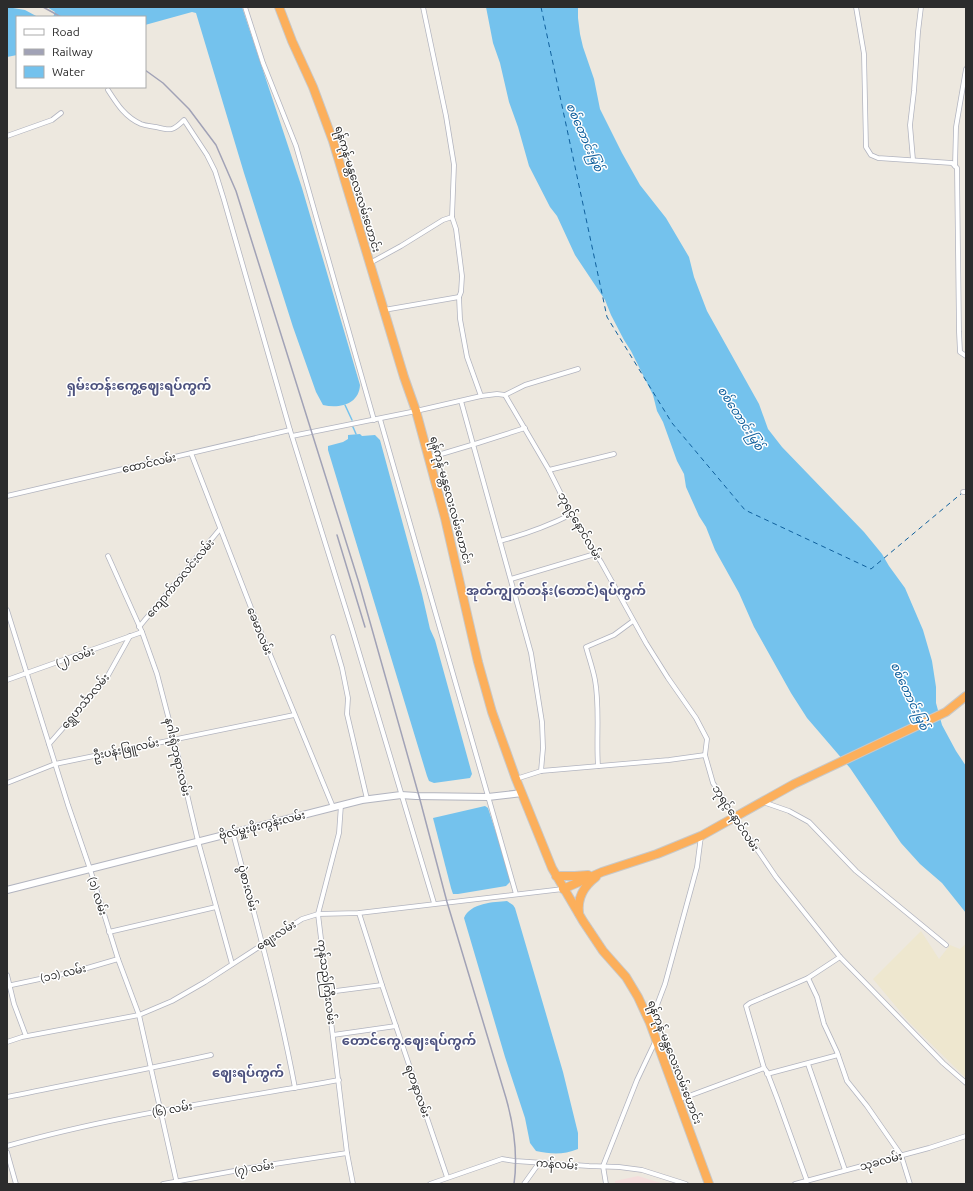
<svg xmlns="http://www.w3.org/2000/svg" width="973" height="1191" font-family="Ubuntu,'Noto Sans Myanmar',sans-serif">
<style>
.education{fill:#eee7cf}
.medical{fill:#f4dddc}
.water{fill:#74c2ed}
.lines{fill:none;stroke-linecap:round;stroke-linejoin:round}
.stream{stroke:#74c2ed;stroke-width:1.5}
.ferry{stroke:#10609d;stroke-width:1;stroke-dasharray:5 4;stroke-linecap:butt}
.street-casing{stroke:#b2b4bf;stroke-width:5.5}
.secondary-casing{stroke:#b2b4bf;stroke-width:8}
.highway-casing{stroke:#c8c8c8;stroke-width:10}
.street{stroke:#fff;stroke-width:4}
.secondary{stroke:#fff;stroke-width:6}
.highway{stroke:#fcaf5b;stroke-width:8}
.rail{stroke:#a1a2b6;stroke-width:1.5}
.labels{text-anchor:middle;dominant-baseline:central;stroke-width:3;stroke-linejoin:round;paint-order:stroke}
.street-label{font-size:11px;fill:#2c2c2c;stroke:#fff}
.water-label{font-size:12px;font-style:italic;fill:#10609d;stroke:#fff}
.quarter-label{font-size:13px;font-weight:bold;fill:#4c517d;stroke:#fff}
</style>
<rect width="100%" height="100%" fill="#ede8df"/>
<path class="education" d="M921,931l18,28 11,-14 10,4 6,-5v134l-57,-56 -36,-43z"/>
<path class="medical" d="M638,1176l26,8h-49v-3z"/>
<g class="water">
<path d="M7,7l18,3 13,7h-21v38l-10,2z"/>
<path d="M47,7h195l60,181 58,197c-1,19 -20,24 -37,20l-7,-13 -23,-65 -49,-154 -48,-160 -4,-1 -47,13v-8h-92l2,-5z"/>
<path d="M486,7h92v11l2,16 3,13 11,32 6,30 22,44 18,32 26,33 23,39 5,20 13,34 52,93 9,25 14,18 82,85 18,22 7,12 16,22 18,42 9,31 4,26v16l6,22 14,26 10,15v147l-24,-30 -22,-19 -19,-21 -51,-75 -43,-50 -16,-25 -37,-66 -15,-34 -24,-43 -9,-23 -7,-11 -13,-29 -2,-13 -7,-13 -14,-39 -6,-11 -4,-16 -22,-44 -7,-11 -13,-25 -6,-15 -30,-45 -18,-39 -7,-9 -21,-41 -11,-39 -9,-25 -9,-39 -7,-20z"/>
<path d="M360,434l2,2 13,-1 5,5 42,154 8,35 5,11 37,134 -2,4 -36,5 -5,-2 -2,-5 -99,-326v-4l15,-4 5,-3v-4z"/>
<path d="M485,806l3,2 22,68v6l-4,4 -48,8h-5l-2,-6 -18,-70z"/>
<path d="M507,901l6,4 2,3 48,164 15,61v16c-15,6 -27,5 -42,2l-6,-8 -5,-25 -20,-61 -41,-139c6,-15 30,-16 43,-17z"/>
</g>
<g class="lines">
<g class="stream">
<path d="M345,405l7,15"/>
<path d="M353,427l3,7"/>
</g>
<path class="ferry" d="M541,7l66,310 65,106 73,87 126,59 91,-76"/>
<g class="street-casing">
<g id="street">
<path d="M245,7l18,56 33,83 78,274"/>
<path d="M423,7l23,109 8,49 -2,52 4,12 6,47 -1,16 -2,5 1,22 7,38 14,39"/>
<path d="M856,7l8,47 2,93 5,8 7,3 74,5 5,5 2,164 1,20 6,4"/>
<path d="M108,90c9,14 17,27 33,34 5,2 10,2 15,3 15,4 17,4 28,-7l23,35 8,16 9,29 66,230 62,199 82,274"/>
<path d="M7,136l45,-16 9,-7"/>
<path d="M913,160l-3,-35 4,-34 4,-59 3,-25"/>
<path d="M955,166l1,-39 10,-58"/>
<path d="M370,263l31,-17 42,-26 9,-3"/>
<path d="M384,310l75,-13"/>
<path d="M505,395l44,75 27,54 25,38 45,81 22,35 28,40 11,21 -2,16 8,28 22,34 41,60 64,80 103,106 23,20"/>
<path d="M461,401l70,252 11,69 1,26 -2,23"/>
<path d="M380,419l136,475"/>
<path d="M292,436l124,-25 65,-15 16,-2 8,1 20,-10 53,-16"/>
<path d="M191,453l64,165 78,189"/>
<path d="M428,458l50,-15 47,-15"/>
<path d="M549,470l65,-16"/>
<path d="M963,492h3"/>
<path d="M7,496l283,-66"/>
<path d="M500,541c26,-7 48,-15 72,-27"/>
<path d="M108,556l34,76 15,42 17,65 24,102 34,123"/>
<path d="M511,579l84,-25"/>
<path d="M7,610l61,195 22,64 28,90 21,56 38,169"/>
<path d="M139,627l81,-98"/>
<path d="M333,637l9,31 6,30 -1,16 20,85"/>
<path d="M7,680l135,-48"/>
<path d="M49,744l57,-65 24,-43"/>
<path d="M598,766c-2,-28 2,-59 -3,-86 -2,-11 -6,-22 -9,-33l28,-12 19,-14"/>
<path d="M516,779l25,-8 128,-11 36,-5"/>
<path d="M7,783l48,-19 239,-49"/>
<path d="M763,802l26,9 20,11 47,49 90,74"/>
<path d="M341,805l-2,28 -21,81 29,239 6,31"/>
<path d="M233,833c22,84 46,169 62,255"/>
<path d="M359,913l23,72 65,192"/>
<path d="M109,932l107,-25"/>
<path d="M7,975l7,29 12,32"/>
<path d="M808,978l9,19 7,27 13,28 10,29 20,25 34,49 9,29"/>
<path d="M7,986l70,-15 41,-12"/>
<path d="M328,992l54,-7"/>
<path d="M651,1021l14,-37 32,-117 4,-31"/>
<path d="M333,1035l63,-9"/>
<path d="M7,1042l15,-5 117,-22 33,-14 33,-19 97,-63 16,-5 41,-1 204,-24"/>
<path d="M808,1064l37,106"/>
<path d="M767,1074l71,-19"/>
<path d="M7,1097c68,-14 136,-27 204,-42"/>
<path d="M678,1100l86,-32"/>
<path d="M7,1146c108,-31 221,-46 332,-66"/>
<path d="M7,1152l9,32"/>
<path d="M807,1181l-30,-83 -10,-26 -3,-4 -18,-62 4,-3 58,-25 32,-21"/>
<path d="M163,1184l98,-18 86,-13"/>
<path d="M430,1184l72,-25 13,2 74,5 30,1 23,3 44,14"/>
<path d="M524,1184l15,-21"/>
<path d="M606,1184l-3,-18 34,-86 19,-40"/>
<path d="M795,1184l134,-36 37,-12"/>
</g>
</g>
<g class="secondary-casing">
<path id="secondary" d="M7,890l355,-90 39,-5 15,1 72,1 34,-4"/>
</g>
<g class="highway-casing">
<g id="highway">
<path d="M279,7l13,34 21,46 20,54 71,236 12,34 29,107 33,144 14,50 24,67 36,89 31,53 20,30 23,26 12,20 12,26 59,161"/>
<path d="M556,876h19l13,-1"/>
<path d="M563,889l39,-17 55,-18 44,-18 93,-52 152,-72 20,-16"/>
<path d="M579,913c-2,-16 5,-27 17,-36"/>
</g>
</g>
<use href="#street" class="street"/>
<use href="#secondary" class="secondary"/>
<use href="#highway" class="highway"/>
<g class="rail">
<path d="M43,7l18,10"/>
<path d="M145,70l18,13 26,26 27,36 20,46 123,392 60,213 28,106 59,196c8,28 12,57 8,86"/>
<path d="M337,535l28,92"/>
</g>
</g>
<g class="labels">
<g class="street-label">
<text transform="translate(358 189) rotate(73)">ရန်ကုန်-မန္တလေးလမ်းဟောင်း</text>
<text transform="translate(149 463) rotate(-13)">ထောင်လမ်း</text>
<text transform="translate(451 500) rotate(75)">ရန်ကုန်-မန္တလေးလမ်းဟောင်း</text>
<text transform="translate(580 526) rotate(60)">ဘုရင့်နောင်လမ်း</text>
<text transform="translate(180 578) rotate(-50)">ကျောက်တလင်းလမ်း</text>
<text transform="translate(260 631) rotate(68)">ခေမာလမ်း</text>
<text transform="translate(75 657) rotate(-20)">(၂) လမ်း</text>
<text transform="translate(85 701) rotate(-50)">ရွှေဟင်္သာလမ်း</text>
<text transform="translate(126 749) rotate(-12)">ဦးပန်းဖြူလမ်း</text>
<text transform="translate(178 757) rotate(77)">နဂါးရုံဘုရားလမ်း</text>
<text transform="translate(736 818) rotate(57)">ဘုရင့်နောင်လမ်း</text>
<text transform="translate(262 825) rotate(-14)">ဗိုလ်မှူးဖိုးကွန်းလမ်း</text>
<text transform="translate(248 888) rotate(75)">ပွဲစားလမ်း</text>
<text transform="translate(98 896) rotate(73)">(၁) လမ်း</text>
<text transform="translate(276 935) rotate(-33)">စျေးလမ်း</text>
<text transform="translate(63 973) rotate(-13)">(၁၁) လမ်း</text>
<text transform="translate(327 982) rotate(83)">ကုန်သည်ကြီးလမ်း</text>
<text transform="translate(675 1062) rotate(69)">ရန်ကုန်-မန္တလေးလမ်းဟောင်း</text>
<text transform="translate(418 1091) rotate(71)">ရတနာလမ်း</text>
<text transform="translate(172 1109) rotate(-10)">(၆) လမ်း</text>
<text transform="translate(881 1161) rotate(-15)">သုခလမ်း</text>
<text transform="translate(557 1164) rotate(4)">ကန်လမ်း</text>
<text transform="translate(254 1168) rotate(-10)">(၇) လမ်း</text>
</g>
<g class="water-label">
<text transform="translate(585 137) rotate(66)">စစ်တောင်းမြစ်</text>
<text transform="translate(741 418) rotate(57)">စစ်တောင်းမြစ်</text>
<text transform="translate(910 696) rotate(65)">စစ်တောင်းမြစ်</text>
</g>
<g class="quarter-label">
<text x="139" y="385">ရှမ်းတန်းကွေ့ဈေးရပ်ကွက်</text>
<text x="556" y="590">အုတ်ကျွတ်တန်း(တောင်)ရပ်ကွက်</text>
<text x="409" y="1040">တောင်ကွေ.ဈေးရပ်ကွက်</text>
<text x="248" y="1072">ဈေးရပ်ကွက်</text>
</g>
</g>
<rect width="973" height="1191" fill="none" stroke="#2c2c2c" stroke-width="16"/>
<rect x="16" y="16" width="130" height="72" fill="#ffffff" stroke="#ababab"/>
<rect x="24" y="29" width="20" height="6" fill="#ffffff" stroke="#ababab"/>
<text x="52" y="36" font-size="12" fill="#2c2c2c">Road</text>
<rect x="24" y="49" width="20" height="6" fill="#a1a2b6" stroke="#ababab"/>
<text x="52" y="56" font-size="12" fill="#2c2c2c">Railway</text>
<rect x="24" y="66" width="20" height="12" fill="#74c2ed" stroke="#ababab"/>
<text x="52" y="76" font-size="12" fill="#2c2c2c">Water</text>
</svg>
